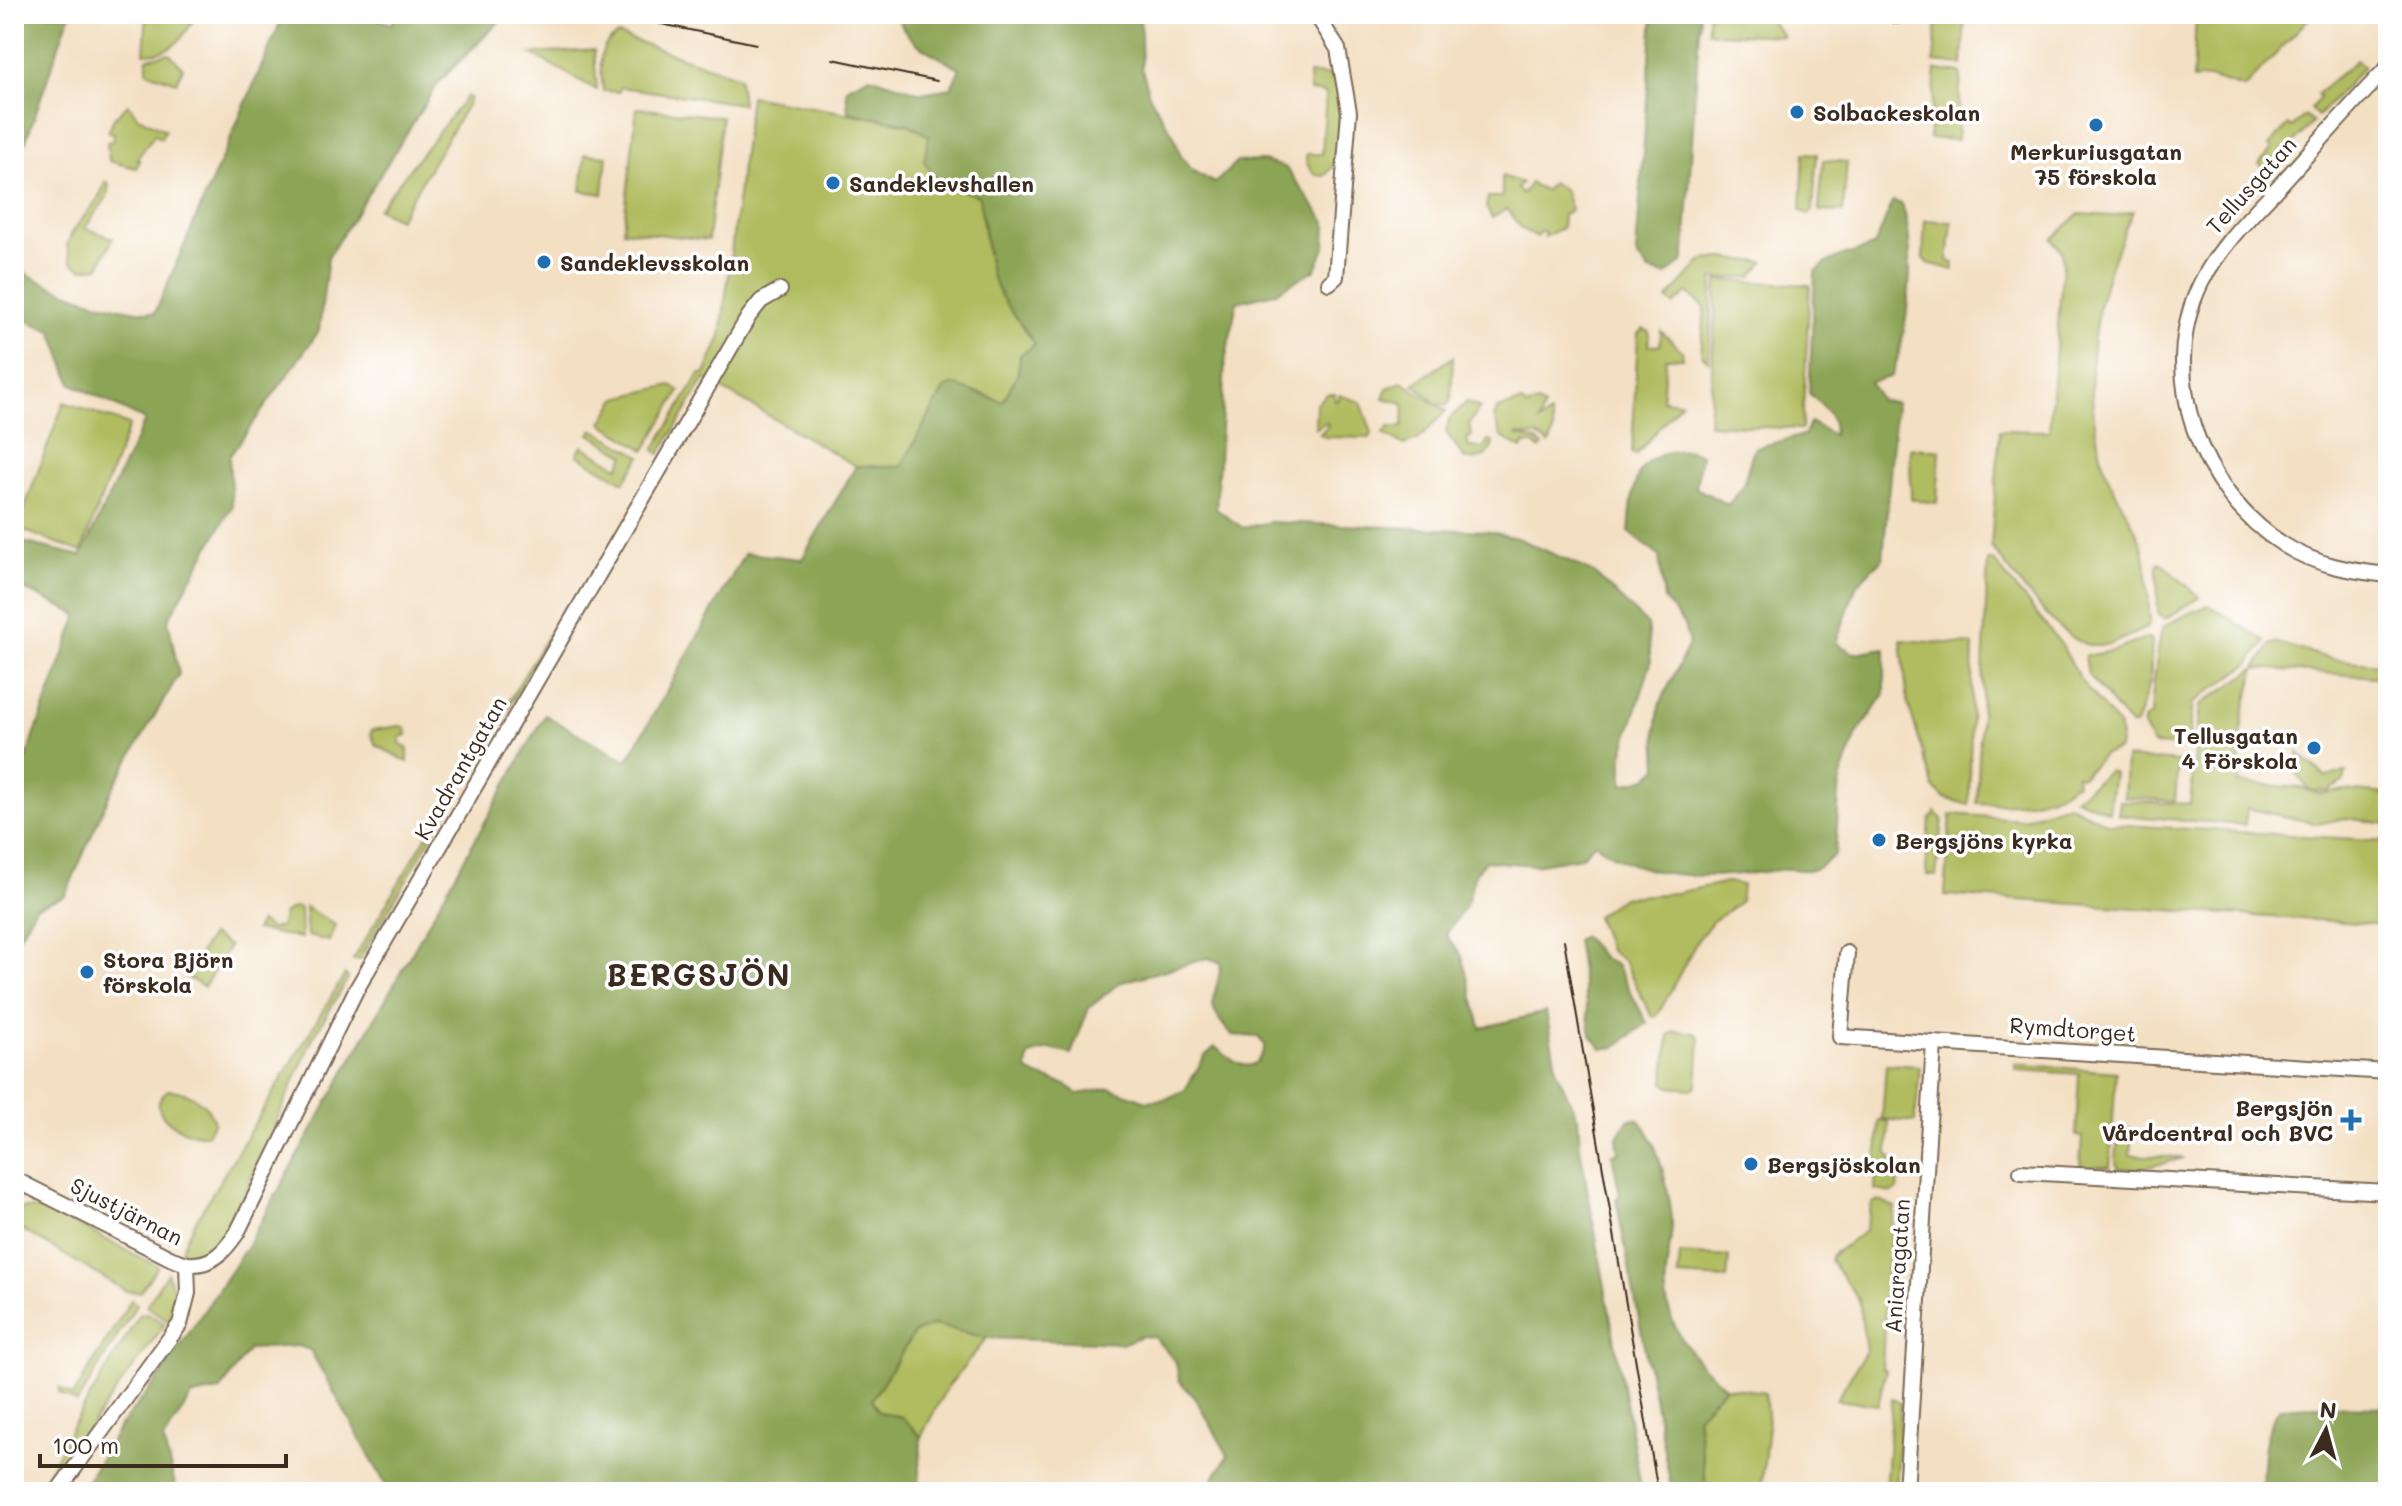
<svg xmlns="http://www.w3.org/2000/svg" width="2402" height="1506" font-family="Mali,sans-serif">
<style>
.green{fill:#b0bc5e;stroke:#76733e;stroke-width:2}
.forest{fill:#8ca455;stroke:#64673a;stroke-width:2;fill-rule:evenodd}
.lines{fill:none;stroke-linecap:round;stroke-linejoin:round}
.minor-casing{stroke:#7b6957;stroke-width:18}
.minor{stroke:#fff;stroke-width:14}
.tram{stroke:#3b2a1e;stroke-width:2}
.poi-dot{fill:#1f6fb2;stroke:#fff;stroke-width:3}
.labels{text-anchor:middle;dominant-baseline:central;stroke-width:7;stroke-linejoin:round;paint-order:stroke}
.poi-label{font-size:22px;font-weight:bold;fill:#3b2a1e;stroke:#fff;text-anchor:start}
.street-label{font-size:22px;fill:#3b2a1e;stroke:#fff}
.district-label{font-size:30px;font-weight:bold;letter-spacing:2px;fill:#3b2a1e;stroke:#fff}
</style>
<rect width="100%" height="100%" fill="#fff"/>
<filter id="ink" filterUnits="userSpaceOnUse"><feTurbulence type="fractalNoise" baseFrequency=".0125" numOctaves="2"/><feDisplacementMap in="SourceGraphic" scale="16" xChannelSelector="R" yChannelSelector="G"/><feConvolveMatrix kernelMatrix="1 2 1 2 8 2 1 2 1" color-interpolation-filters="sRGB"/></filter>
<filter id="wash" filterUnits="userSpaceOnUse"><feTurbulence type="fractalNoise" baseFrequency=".006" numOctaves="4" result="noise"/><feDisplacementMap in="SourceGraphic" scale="32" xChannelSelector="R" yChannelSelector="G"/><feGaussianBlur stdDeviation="1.8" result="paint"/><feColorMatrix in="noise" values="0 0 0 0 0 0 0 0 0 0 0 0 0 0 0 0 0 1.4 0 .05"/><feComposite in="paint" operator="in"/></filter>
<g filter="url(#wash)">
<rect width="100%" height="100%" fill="#f3dfc2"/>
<g class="green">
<path d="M147,14h50c-13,23 -23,40 -53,39z"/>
<path d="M1708,14h57l18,22 -70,-3 -5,-2z"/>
<path d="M1937,14h28l-3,51 -28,-3z"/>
<path d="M2196,14h117l-69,74 -33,-10 -18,2z"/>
<path d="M619,35l120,42 3,27 -122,-17 -1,5 -16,-1c-2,-24 -9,-45 16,-56z"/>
<path d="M594,50l3,40 -65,-36z"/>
<path d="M169,53l14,15 -6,14 -30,-10v-14z"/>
<path d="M2356,60l8,7 -46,49 -8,-7 10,-11 -3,-4z"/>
<path d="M1936,70l25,3 -4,67 -28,-2z"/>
<path d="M1309,74l28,1c3,24 8,86 -13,101 -12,0 -19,-11 -18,-22h16l4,-61 -16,-2z"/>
<path d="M467,96l3,2 -3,7 -68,114 -21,-10z"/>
<path d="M750,96l158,28 21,12 9,47 41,13 8,57 48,91 -15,11 -2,18 -15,29 -23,-9 -36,-4 -43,78 -45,-1 -151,-87 -45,75 -6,-4 46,-76h5l16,-38z"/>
<path d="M128,104l10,13 27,13 -4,9 -6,-5 -18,25 3,2 -4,7 -27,-7 -2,-19 6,-1 1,-8 -6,-1 6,-14z"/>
<path d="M637,108l85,9 -14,123 -85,-10z"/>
<path d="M2305,115l8,7 -46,49 -8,-7 13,-15 -3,-3 19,-21 4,3z"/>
<path d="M1804,153l13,1 -4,57 -5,3 -7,-4z"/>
<path d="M585,154l22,2 -4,38 -22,-3z"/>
<path d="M1823,160l24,2 -4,50 -24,-1z"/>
<path d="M1502,176l20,7 -5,6 5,5 8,-11 15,8 7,-8 12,6 7,21 -8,5 -1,13 -18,9v-5h-5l-2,5 -15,-8 -15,-20 -15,9 -6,-11 2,-10h14z"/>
<path d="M105,182l4,1 -2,14 -22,31 28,10 -14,29 -17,2 -11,-7 -4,-17c7,-25 31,-36 38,-63z"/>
<path d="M2133,211c-38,81 -54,159 -31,248 8,32 31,57 40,88 7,22 5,49 8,73l-2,7c-16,7 -36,20 -54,19 -35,-3 -81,-73 -103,-100l9,-116 49,1 14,-167 -1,-13 -10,-12 27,-25 34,2z"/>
<path d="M1925,220l27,2 -4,39 6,2 -1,7 -25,-7 -5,-6z"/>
<path d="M1723,258l41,4 -12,15 -39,2 -4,82 -8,-7 4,-47 -18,-14 -13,12 -7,-6 36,-39z"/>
<path d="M1717,280l93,5 -8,144 -93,-5z"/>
<path d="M1643,329l6,2v14l11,1 1,-15 21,20 1,7h-17l-4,42 19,2 -45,53 -4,-2 6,-119z"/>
<path d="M1453,357l-2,43 -3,5 -11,-1 -23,-20z"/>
<path d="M1402,382l44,29 -28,29 -14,5 -21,-11 6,-7h14l1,-24 -21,-5 4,-10z"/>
<path d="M671,385l9,6 -35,59 -43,-27 15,-25z"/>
<path d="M1327,394h8v7l4,-1v-5l22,7 11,31 -2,5 -45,-1 -5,-3 8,-9 -2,-3 -11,7 1,-25z"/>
<path d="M64,402l65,23 -48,127 -64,-24z"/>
<path d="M1467,402l13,6 -11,16 3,12 -5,3 2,8 14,1 5,-7 5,1c-1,13 -17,21 -29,16l-18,-26 3,-13z"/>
<path d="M1522,402l4,5 12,-4 6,4 -5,15 11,-8c4,10 5,20 -1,30l-12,-8 -22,-1 20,5 8,6 -4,3 -5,-5h-10l-2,5 -20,-12 -8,-19 3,-9z"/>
<path d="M593,429l48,27 -17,26 -47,-27 5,-9 37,21 6,-12 -35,-21z"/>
<path d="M1910,448l30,2 -3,53 -26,-4z"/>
<path d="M1993,560l68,84 20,37 37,44 3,12 -2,12 -16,6 -21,21 -6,-2 1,9c-36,23 -59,21 -100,20l11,-242z"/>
<path d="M2160,562l40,35 -35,22 -7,-4 -1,-50z"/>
<path d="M2209,605l56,36 -15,22 -57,40 -5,44 -35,-2 -10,-18 2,-9 6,-2c0,-11 8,-84 12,-88 12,-11 32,-16 46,-23z"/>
<path d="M563,610v5l-94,160 -5,1z"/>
<path d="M2147,638l5,2 -2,41 -14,44 -6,1 -42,-52 -3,-18 28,-5z"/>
<path d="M1901,640l72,5 -4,160 -25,-7 -10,-10 -26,-84z"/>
<path d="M2277,643l54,16 57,6v13l-132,-10 -13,46 -5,69 64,5 19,6 23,-4 44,4v30l-43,-6 -27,6 -71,-16 -2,17 -127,-10 2,-14 70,3 10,-99 56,-37 15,-24z"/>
<path d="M400,726l6,1 1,8 -6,2 -1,7 8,5v13l-32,-17 -5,-11 1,-4z"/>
<path d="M2298,753l27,23 21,-3 -2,8 -16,10 -18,-1 -13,-14z"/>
<path d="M2126,758l52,4 -3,39 -51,-4z"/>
<path d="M2109,771l5,2 -5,39 -34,-14z"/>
<path d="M454,790l2,6 -97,164h-6z"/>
<path d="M2067,804l42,20 279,17v84l-443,-30 6,-81 71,5z"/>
<path d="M1936,812l7,7 -7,57 -9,-1 -1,-7 4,-49z"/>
<path d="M1728,882l14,3 -2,17 -27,19 -16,20 -37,70 -5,5 -4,-1 -27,-54 -15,-11 -13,-34 27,-19 53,-4z"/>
<path d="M295,907l5,2 1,29 -46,-8 5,-8 10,7 10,-2 4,-14z"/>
<path d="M305,907l30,18 -6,16 -22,-5z"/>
<path d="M211,935l18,11 -25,41 -18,-10z"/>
<path d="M345,974l3,4 -35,60 -82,186 -12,20 -19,10 -19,-3 8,-19z"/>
<path d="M1675,1031l20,2 5,5 -3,47 -5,4 -23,-2 -5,-4 5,-48z"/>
<path d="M1886,1064l34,2 -5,56 -33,-3z"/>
<path d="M2016,1064l100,8 -6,95h-30l2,-30 -6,-1 3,-62 -63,-4z"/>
<path d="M168,1090c19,0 41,12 46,32l-8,13c-21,2 -67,-24 -38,-45z"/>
<path d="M1879,1121h10l-1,32 11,16 -2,21 -5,3 -17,-3z"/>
<path d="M2122,1128l10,1 -2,26 54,3c-20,5 -45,13 -65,11l-3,-6 2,-32z"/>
<path d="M1879,1201l16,6 -8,62 -5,100 4,1 -8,35 -42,-5 30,-49 -7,-51 -29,-40 2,-5 33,-24 7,-28z"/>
<path d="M23,1208l27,3 108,55 -18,26 -14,-1 -112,-66v-9z"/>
<path d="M1680,1254l49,3 -2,22 -49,-3z"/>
<path d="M167,1273l9,21 -7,27 -23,-15z"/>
<path d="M131,1300l6,4 -60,99 -18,-10v-5l14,8z"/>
<path d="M147,1313l18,11 -123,168h-4l34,-65 68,-113z"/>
<path d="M934,1325l53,13 -41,51 -25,48 -19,-20 -23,-5 -7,-13 42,-66z"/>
<path d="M1725,1387l40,5 3,34 -7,66h-54l-10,-76z"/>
<path d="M1892,1398l9,6 -5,88h-11z"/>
</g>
<g class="forest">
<path d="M14,14h56l-56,161z"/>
<path d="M284,14h79l29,10 5,-10h110l-68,68 -111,175 -9,74 -90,126 3,49 -64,114 11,54 -67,115 -47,107 -29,11 -22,38v-153l64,-177 -64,-31v-44l67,16 64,-136 -73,-36 -20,-53 -38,-16v-48c41,24 93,42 141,46z"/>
<path d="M897,14h243l2,54 7,27 25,41 7,20 12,15 22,12 22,-21 26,-1 22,6 41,55 -1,26 -9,21 -42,24 -37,9 -12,60 -9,147 27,19 27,-6 216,9 31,7 61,27 18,10 51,49 4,39 -28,89v33l24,-7 11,-10 -2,-35 3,-27 30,-62 -5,-19 -20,-26 -5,-43 -30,-24c2,-17 2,-42 10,-58 10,-20 43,-30 62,-19l-5,33 32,17 15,-20 11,-37 51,-13 5,-13 23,13c4,-19 -12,-30 -24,-42l6,-120c14,-18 39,-18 60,-28l18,-44 9,3c15,46 7,122 -9,169l-3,4 -20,5 10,18 16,3 -13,155 -26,26 -21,59 18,10 31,-5v46l-28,40 -17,46 -5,75c-6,4 -13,12 -20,14 -8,3 -21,-1 -30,0 -62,9 -139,16 -190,-26l-14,14 -47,8 -49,-4 -10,13 -8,29 -21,32 16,21 19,72 65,-16 11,60 21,46 2,30 62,344h-453l8,-8 14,-1 17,-28 -31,-54 -18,-21 -3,-18 -22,-25 -12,-1 -18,7 -137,-5 -53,-13 -20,8 -42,66 7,13 23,5 19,20 -2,55h-529l-80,-142 -12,-4 -49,3 -29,42 -28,5 -29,44 14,52h-97l40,-66 39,-48 87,-130 299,-533 82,46 118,-208 57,6 54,-93 45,1 43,-78 10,-4 49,17 15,-29 2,-18 15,-11 -33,-46 -11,-23 -12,-79 -41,-13 -14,-22 5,-25 -21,-12 -60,-12 -2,-24 24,-12 51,17 30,-5 9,-20c-26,-14 -55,-24 -63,-54zM1208,958l13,5c-4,40 -21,37 11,72l26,2 7,8c-10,35 -30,18 -50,2l-10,9 -20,34 -19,9 -19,2 -37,-13 -32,6c-15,-16 -34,-11 -51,-24l2,-15 21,-6 21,5 18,-46 30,-25z"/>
<path d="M1653,14h47l-15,240 -2,8 -17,13 -17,-4 -13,-16z"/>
<path d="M1583,936l20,22 13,7 31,58 -32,24 -13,2 -11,-14 -15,-95z"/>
<path d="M1636,1119c20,9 35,80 36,102 0,25 -9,50 -6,74 4,37 32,69 59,92l-28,29 10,76h-35l-56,-293 4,-3 -8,-42 7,-1 -2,-14 11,-19z"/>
<path d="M2310,1406l78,1v85h-126c1,-28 0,-62 18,-84z"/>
</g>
</g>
<g filter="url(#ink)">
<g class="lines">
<g class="minor-casing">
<g id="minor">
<path d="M1316,14l22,35 11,63 -13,165 -7,6"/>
<path d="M1897,16v-2"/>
<path d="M2388,67c-37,38 -72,78 -107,117 -30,32 -60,60 -80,99 -45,92 -1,209 83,262 31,20 67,26 104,30"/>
<path d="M1847,953l-7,84 548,35"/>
<path d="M2021,1172l367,20"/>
<path d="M20,1182l152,77 15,5 1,29 -8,31 -123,168"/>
<path d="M187,1264c25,2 37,-12 50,-31l118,-241 394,-676 12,-15 19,-11"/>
<path d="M1906,1492l28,-449"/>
</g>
</g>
<use href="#minor" class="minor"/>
<g class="tram">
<path d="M614,14l142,30"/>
<path d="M833,59l104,22"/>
<path d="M1564,940l94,552"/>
</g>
</g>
</g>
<g class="poi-dot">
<circle cx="1797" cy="112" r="8"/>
<circle cx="2096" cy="125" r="8"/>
<circle cx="833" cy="183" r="8"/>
<circle cx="544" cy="262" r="8"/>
<circle cx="2314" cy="748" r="8"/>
<circle cx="1879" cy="840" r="8"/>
<circle cx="87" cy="972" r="8"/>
<path d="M2347 1108h8v8h8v8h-8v8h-8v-8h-8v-8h8z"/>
<circle cx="1751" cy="1164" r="8"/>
</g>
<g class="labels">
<g class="poi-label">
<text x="1813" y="112">Solbackeskolan</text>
<text x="2096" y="151" text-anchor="middle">Merkuriusgatan<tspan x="2096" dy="25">75 förskola</tspan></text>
<text x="849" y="183">Sandeklevshallen</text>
<text x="560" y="262">Sandeklevsskolan</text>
<text x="2298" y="735" text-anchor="end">Tellusgatan<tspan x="2298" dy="25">4 Förskola</tspan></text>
<text x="1895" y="840">Bergsjöns kyrka</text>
<text x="103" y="959">Stora Björn<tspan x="103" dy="25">förskola</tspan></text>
<text x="2333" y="1107" text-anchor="end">Bergsjön<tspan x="2333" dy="25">Vårdcentral och BVC</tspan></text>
<text x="1767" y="1164">Bergsjöskolan</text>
</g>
<g class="street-label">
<text transform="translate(2251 185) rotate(-48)">Tellusgatan</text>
<text transform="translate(460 768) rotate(-60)">Kvadrantgatan</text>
<text transform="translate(2073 1029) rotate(4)">Rymdtorget</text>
<text transform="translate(127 1211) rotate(27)">Sjustjärnan</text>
<text transform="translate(1897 1266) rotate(-86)">Aniaragatan</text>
</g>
<g class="district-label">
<text x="699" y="974">BERGSJÖN</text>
</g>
</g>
<rect width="2402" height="1506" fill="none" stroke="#fff" stroke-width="48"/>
<g transform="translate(2326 1430) rotate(6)" stroke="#ffffff" stroke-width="6" paint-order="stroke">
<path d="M0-6L14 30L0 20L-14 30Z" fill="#3b2a1e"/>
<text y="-12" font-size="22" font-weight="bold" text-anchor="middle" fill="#3b2a1e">N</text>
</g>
<path d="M40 1454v12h246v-12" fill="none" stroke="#3b2a1e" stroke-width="4"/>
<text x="52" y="1454" font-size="24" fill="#3b2a1e" stroke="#ffffff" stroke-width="6" paint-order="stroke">100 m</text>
</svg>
